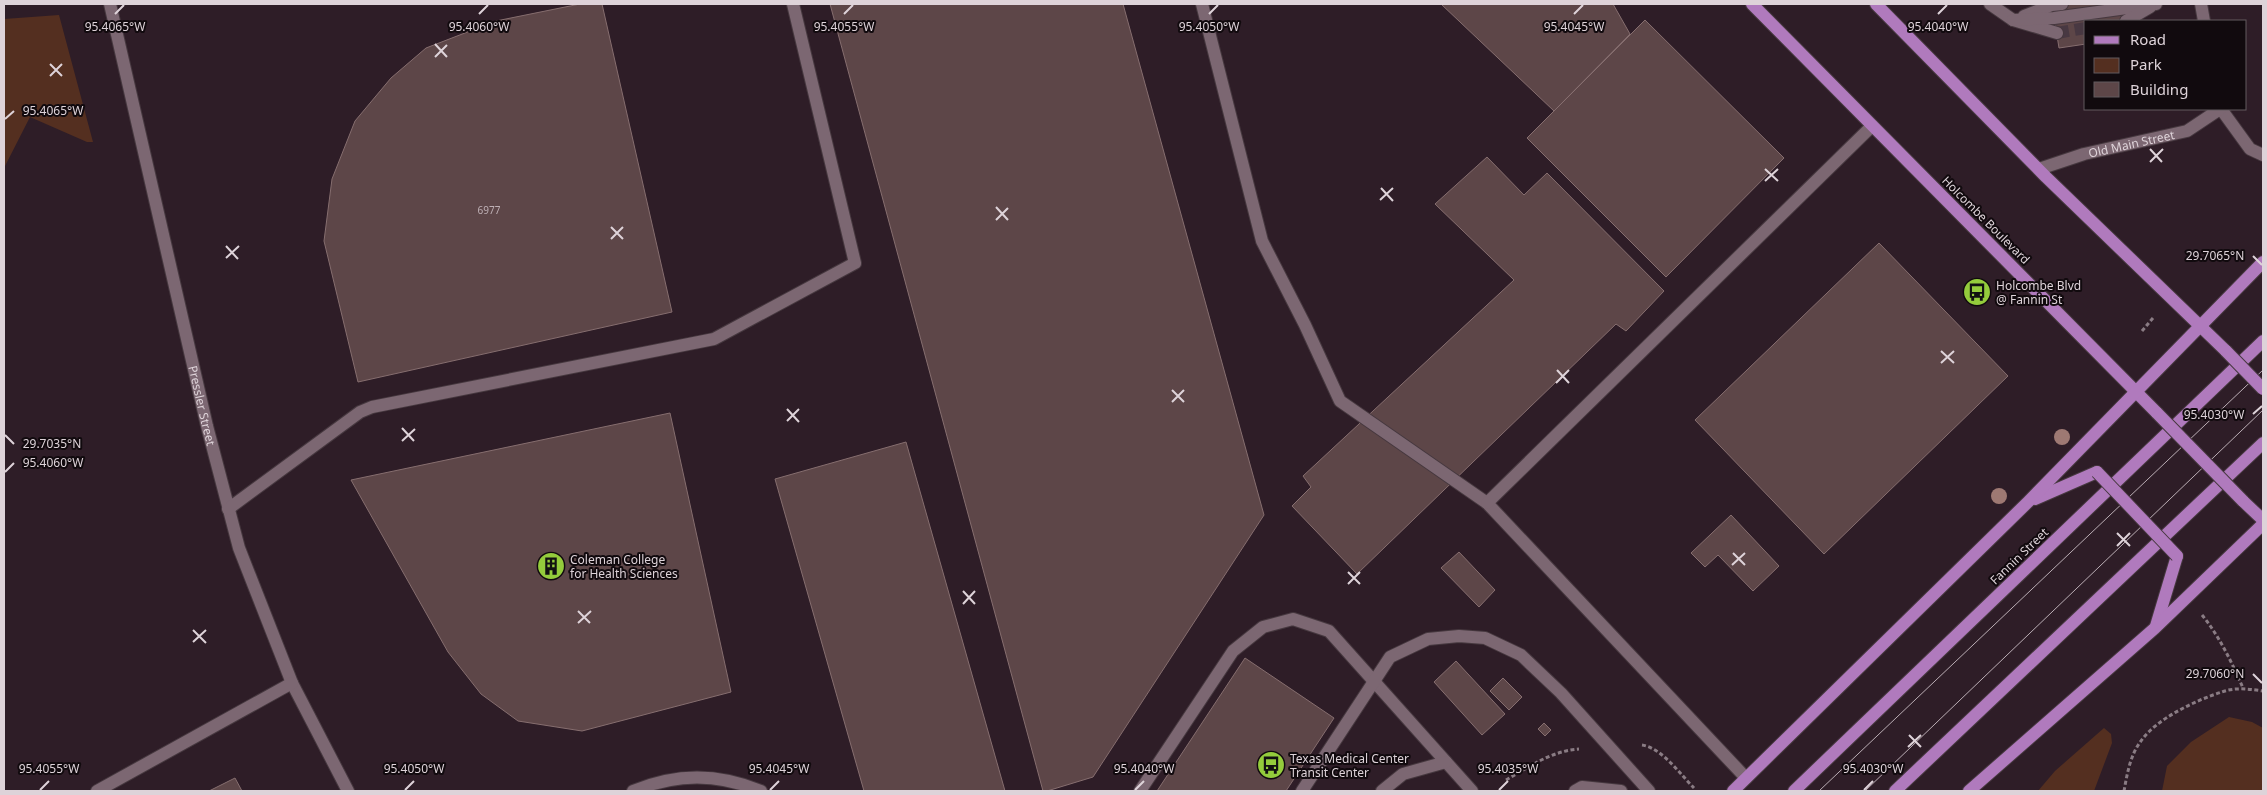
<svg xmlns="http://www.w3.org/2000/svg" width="2267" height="795" font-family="'Noto Sans',sans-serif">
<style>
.green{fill:#542f20}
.building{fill:#5d4648;stroke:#866e6f}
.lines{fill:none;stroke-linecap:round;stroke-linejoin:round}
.minor-tunnel{stroke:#483842;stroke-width:12;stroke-dasharray:12 6;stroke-linecap:butt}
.minor-casing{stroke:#46383f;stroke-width:14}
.major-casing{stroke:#46383f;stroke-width:14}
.path{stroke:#8a7c84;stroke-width:3;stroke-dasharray:4 2.5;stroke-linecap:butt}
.minor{stroke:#7c6772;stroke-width:12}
.major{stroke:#b07abd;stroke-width:12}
.tram{stroke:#baadb4;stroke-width:1}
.major-bridge-casing{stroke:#46383f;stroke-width:14;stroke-linecap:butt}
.major-bridge{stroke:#b07abd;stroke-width:12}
.tree{fill:#9e7973}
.ticks{fill:none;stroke:#ded3d9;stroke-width:2}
.labels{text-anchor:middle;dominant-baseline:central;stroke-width:4;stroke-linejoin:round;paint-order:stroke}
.number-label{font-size:10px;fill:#beb0b5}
.street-label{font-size:12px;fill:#ded3d9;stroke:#110a0e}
.poi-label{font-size:12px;fill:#ded3d9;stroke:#110a0e;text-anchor:start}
.ticks-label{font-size:12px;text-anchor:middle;fill:#ded3d9;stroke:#110a0e;stroke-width:4;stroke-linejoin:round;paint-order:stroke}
</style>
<rect width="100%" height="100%" fill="#2e1d27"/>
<g class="green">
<path d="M59,15l34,127h-6l-57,-25 -26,51v-149z"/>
<path d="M2229,717l23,5 11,6v63h-101l5,-25 24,-24z"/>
<path d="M2104,728l7,6 1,9 -18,48h-56l17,-20z"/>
</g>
<g class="building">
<path d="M580,4h22l70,308 -314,70 -34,-141 8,-62 23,-58 36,-43 35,-30 70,-27z"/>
<path d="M830,4h293l141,511 -171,262 -46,14h-4z"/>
<path d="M1441,4h172l17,30 -76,77z"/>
<path d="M2052,4h72l2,17h-40v23l-27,4z"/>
<path d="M1645,20l139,138 -118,119 -139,-139z"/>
<path d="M1487,157l37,38 23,-22 117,118 -38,40 -10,-7 -259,250 -65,-68 19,-19 -8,-11 211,-196 -79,-76z"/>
<path d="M1879,243l129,133 -184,178 -129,-134z"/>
<path d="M670,413l61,279 -149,39 -64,-10 -37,-27 -33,-42 -97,-172z"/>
<path d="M906,442l99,349h-141l-89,-312z"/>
<path d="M1731,515l48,51 -26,25 -35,-36 -13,12 -14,-14z"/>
<path d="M1459,552l36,38 -16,17 -38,-39z"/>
<path d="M1245,658l89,60 -48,73h-129z"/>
<path d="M1456,661l49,53 -23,21 -48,-53z"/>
<path d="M1503,678l19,19 -13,13 -19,-19z"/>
<path d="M1544,723l7,7 -6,6 -7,-7z"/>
<path d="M235,778l7,13h-33z"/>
</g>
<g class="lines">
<path class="minor-tunnel" d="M2057,33l29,-5"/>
<g class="minor-casing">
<g id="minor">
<path id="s1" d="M110,4l97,422 32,122 53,135 56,108"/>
<path d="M1202,4l60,237 43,84 35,76 147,102 259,275"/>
<path d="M1990,4l23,16 44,13"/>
<path d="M2201,4l3,17"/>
<path d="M2024,16l28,-11 10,-1"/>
<path d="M2013,20l41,-2 102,-14"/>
<path d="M2126,21l24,-14"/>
<path d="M2221,109l29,40 13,6"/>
<path id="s2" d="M2039,169l45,-15 103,-23 33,-22"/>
<path d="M1487,503l385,-377"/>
<path d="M228,509l132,-97 12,-5 342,-68 141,-76 -62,-259"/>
<path d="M97,791l195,-108"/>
<path d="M633,791c44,-18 84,-18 128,0"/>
<path d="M1140,791l93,-140 30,-24 30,-8 36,12 143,160"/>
<path d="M1302,791l88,-134 38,-18 31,-3 26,2 36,17 40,38 88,98"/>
<path d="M1382,791l21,-17 43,-12"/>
<path d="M1575,791l7,-4 39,4"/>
</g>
</g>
<g class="major-casing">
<g id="major">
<path d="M1752,4l405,409"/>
<path d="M1876,4l170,173 180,174"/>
<path d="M2035,499l62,-27"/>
<path d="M2243,501l20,19"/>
<path d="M2156,626l21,-70"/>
<path d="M1733,791l295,-289 235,-240"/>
<path d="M1794,791l469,-450"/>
<path d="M1895,791l368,-348"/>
<path d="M1969,791l186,-163 108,-104"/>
</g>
</g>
<g class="path">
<path d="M2142,331l11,-13"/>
<path d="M2202,615c18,22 30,48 41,73"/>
<path d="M1642,745c20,3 38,29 52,43"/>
<path d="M1506,780c23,-13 45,-29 73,-31"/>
<path d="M2124,791c3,-16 6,-36 17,-50 15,-22 55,-41 81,-49 13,-5 27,-3 41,-1"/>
</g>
<use href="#minor" class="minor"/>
<use href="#major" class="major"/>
<g class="tram">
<path d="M1819,791l444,-421"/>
<path d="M1865,791l398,-381"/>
</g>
<g class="major-bridge-casing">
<g id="major-bridge">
<path d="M2226,351l37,38"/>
<path d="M2157,413l86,88"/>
<path d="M2097,472l80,84"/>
</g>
</g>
<use href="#major-bridge" class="major-bridge"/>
</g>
<g class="tree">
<circle cx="2062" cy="437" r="8"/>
<circle cx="1999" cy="496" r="8"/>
</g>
<path class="ticks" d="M115,14l9,-9M479,14l9,-9M844,14l9,-9M1209,14l9,-9M1574,14l9,-9M1938,14l9,-9M435,44l12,13M435,57l12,-12M50,64l12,12M50,76l12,-12M5,119l9,-8M2150,149l12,13M2150,162l13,-13M1765,169l13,12M1765,181l13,-12M1381,188l12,13M1380,200l13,-12M996,207l12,13M996,220l12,-12M611,227l12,12M611,239l12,-12M226,246l12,13M2253,256l9,9M226,258l13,-12M1941,351l13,12M1941,363l13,-12M1557,370l12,13M1556,383l13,-13M1172,390l12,12M1172,402l12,-12M787,409l12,13M2253,414l9,-8M787,421l12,-12M402,428l12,13M5,435l9,9M402,441l13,-12M5,472l9,-9M2117,533l13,13M2117,546l13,-13M1733,553l12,12M1732,565l13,-12M1348,572l12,12M1348,584l12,-12M963,591l12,13M963,604l12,-13M578,611l12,12M578,623l13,-12M193,630l13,13M193,642l13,-12M2253,674l9,9M1909,735l12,12M1908,747l13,-12M40,790l9,-9M405,790l9,-9M770,790l9,-9M1135,790l9,-9M1499,790l9,-9M1864,790l9,-9"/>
<defs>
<g id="bus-disc" transform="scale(1.4375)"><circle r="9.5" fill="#94cc3c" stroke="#110a0e"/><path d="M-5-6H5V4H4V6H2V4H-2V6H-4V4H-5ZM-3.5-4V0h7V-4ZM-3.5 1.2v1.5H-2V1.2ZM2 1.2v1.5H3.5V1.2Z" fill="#111"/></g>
<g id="building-disc" transform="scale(1.4375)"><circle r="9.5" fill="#94cc3c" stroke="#110a0e"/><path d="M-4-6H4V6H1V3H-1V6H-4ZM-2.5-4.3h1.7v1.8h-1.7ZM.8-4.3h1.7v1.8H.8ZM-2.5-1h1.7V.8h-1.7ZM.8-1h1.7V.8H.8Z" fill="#111"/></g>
</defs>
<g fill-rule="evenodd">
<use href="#bus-disc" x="1977" y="292"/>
<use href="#building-disc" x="551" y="566"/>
<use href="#bus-disc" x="1271" y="765"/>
</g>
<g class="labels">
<g class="number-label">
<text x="489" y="210">6977</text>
</g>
<g class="street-label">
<text stroke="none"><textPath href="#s2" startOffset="96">Old Main Street</textPath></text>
<text transform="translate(1986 220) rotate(45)">Holcombe Boulevard</text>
<text stroke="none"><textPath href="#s1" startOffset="412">Pressler Street</textPath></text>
<text transform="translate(2019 556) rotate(-44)">Fannin Street</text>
</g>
<g class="poi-label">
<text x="1996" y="285">Holcombe Blvd<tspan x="1996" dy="14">@ Fannin St</tspan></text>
<text x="570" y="559">Coleman College<tspan x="570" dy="14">for Health Sciences</tspan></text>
<text x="1290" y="758">Texas Medical Center<tspan x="1290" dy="14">Transit Center</tspan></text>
</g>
</g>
<g class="ticks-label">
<text x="115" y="31">95.4065°W</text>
<text x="479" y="31">95.4060°W</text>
<text x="844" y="31">95.4055°W</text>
<text x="1209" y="31">95.4050°W</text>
<text x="1574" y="31">95.4045°W</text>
<text x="1938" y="31">95.4040°W</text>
<text x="53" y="115">95.4065°W</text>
<text x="2215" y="260">29.7065°N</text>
<text x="2214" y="419">95.4030°W</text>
<text x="52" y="448">29.7035°N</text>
<text x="53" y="467">95.4060°W</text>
<text x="2215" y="678">29.7060°N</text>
<text x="49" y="773">95.4055°W</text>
<text x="414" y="773">95.4050°W</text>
<text x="779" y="773">95.4045°W</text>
<text x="1144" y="773">95.4040°W</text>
<text x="1508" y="773">95.4035°W</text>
<text x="1873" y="773">95.4030°W</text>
</g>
<rect width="2267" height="795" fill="none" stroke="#ded3d9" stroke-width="10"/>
<rect x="2084" y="20" width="162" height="90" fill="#110a0e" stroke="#635a5f"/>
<rect x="2094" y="36" width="25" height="8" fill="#b07abd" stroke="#635a5f"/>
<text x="2130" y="45" font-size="15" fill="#ded3d9">Road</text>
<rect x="2094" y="58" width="25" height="15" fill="#542f20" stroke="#635a5f"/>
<text x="2130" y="70" font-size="15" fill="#ded3d9">Park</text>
<rect x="2094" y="82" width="25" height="15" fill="#5d4648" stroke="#635a5f"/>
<text x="2130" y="95" font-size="15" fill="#ded3d9">Building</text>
</svg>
